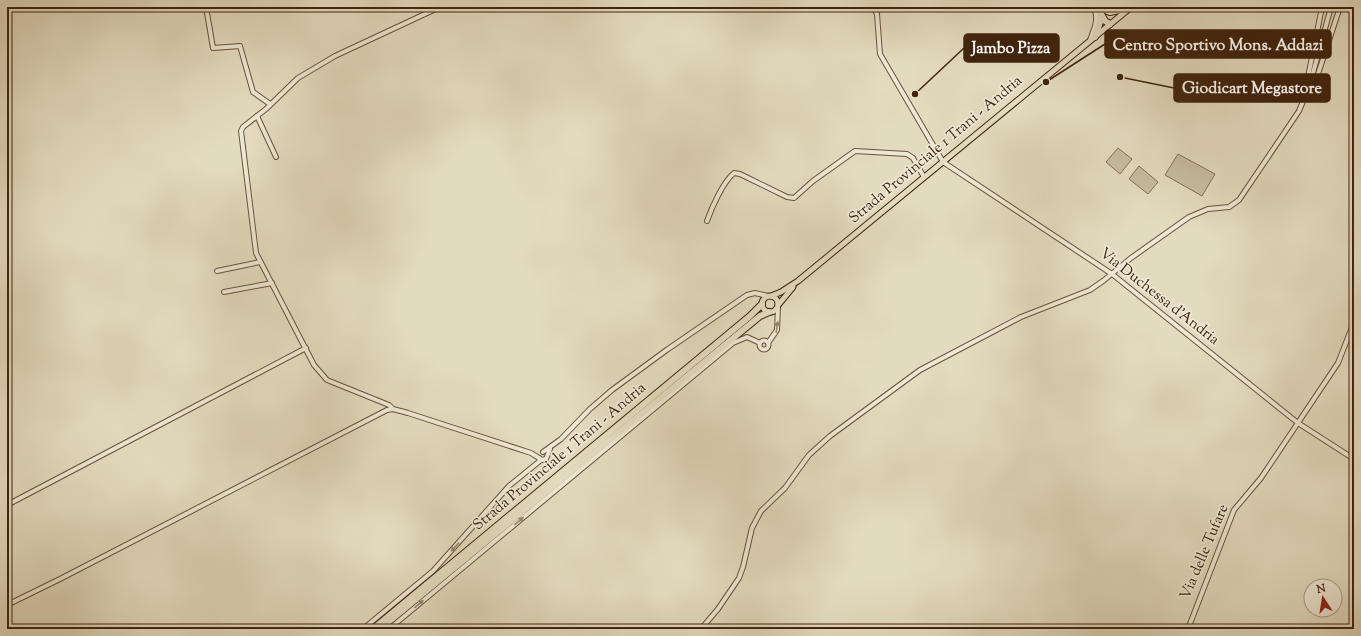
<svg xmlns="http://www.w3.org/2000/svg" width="1361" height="636" font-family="'Sorts Mill Goudy',serif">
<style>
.pitch{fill:#c7bca1;stroke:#847058}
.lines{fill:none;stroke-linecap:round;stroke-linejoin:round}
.minor-casing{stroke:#69523a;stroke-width:6}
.major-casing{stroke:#40240e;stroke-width:7}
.highway-casing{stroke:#40240e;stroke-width:8}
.minor{stroke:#ede8d5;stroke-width:4}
.major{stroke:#e3dbbf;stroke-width:5}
.highway{stroke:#e3dbbf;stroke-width:6}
.oneway{fill:#968672}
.labels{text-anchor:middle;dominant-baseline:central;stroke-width:3.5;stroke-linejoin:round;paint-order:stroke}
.street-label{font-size:15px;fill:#40240e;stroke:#ede8d5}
.leader{fill:none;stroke:#40240e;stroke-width:1.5}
.callout-dot{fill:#40240e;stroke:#ede8d5;stroke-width:1.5}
.callout{fill:#40240e;stroke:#40240e;stroke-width:1.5}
.callout-label{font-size:16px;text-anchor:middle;font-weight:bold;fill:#fff}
</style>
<rect width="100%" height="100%" fill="#e3dbbf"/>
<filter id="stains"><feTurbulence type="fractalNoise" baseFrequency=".005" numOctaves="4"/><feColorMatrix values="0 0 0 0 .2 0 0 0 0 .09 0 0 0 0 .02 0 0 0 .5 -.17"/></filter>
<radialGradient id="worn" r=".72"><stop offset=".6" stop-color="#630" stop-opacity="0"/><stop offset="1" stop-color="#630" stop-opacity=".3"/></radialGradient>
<g class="pitch">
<path d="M1118,148l14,11 -12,15 -14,-12z"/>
<path d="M1178,154l37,20 -13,22 -37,-21z"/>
<path d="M1139,166l19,16 -10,12 -19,-15z"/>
</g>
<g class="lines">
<g class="minor-casing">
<g id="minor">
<path d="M206,7l7,41 27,-2 13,46 17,12"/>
<path d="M873,7l4,7 3,40 63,108 169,112 186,149 56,36"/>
<path d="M1322,7l-14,70 2,7 8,-10 22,-67"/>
<path d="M1090,40c4,-11 10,-22 3,-33"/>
<path d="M257,116l19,41"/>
<path d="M707,221c5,-14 16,-39 27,-48l6,1 47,23 7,1 19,-17 42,-30 52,3 6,4 11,19"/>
<path d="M217,271l43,-9"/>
<path d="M224,292l48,-9"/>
<circle cx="764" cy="345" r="4.5"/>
<path d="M768,343l9,-13 1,-23"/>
<path d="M393,409l-4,-4 -62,-25 -13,-15 -58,-112 -15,-122 2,-4 23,-18 32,-31 37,-22 105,-49"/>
<path d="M543,452l18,-13 29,-30 22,-19 56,-41 79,-54 8,-2 13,3"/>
<path d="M539,458l3,2 4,-1 4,-10"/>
<path d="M7,505l299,-157"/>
<path d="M7,605l53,-26 327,-169 6,-1 15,4 123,40 8,5"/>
<path d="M363,629l70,-58 76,-85 32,-26"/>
<path d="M389,629l344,-286 14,-6 13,6"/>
<path d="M701,629l17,-20 21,-31 4,-11 9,-39 9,-17 24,-23 24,-33 21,-19 90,-66 101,-53 69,-27 13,-9 28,-23 58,-41 19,-8 21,-2 10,-7 60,-89 11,-27 21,-77"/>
<path d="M1188,629l46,-119 27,-32 77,-115 16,-41"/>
</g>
</g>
<g class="major-casing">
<g id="major">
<circle cx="770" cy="304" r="8"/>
<path d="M771,296l10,-4 17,-11 332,-273"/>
<path d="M779,304l14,-17"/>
</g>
</g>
<g class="highway-casing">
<g id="highway">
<path d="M1101,8l9,4 19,-4"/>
<path d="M1101,14l4,7 5,3"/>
<path d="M1095,37l5,-15v-10"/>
<path d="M373,629l377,-313 12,-12"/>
<path d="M380,629l380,-313 9,-4"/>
</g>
</g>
<use href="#minor" class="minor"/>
<use href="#major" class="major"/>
<use href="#highway" class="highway"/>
</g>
<defs><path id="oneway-solid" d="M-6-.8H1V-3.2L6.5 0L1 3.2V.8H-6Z"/></defs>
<g class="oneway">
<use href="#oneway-solid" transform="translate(777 327) rotate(-82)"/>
<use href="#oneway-solid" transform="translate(519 521) rotate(-40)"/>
<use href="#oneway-solid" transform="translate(455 547) rotate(133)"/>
<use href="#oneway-solid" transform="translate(419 604) rotate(-40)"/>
</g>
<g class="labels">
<g class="street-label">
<text transform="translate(936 150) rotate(-40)">Strada Provinciale 1 Trani - Andria</text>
<text transform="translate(1159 297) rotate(38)">Via Duchessa d'Andria</text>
<text transform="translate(560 457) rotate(-40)">Strada Provinciale 1 Trani - Andria</text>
<text transform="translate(1205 552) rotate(-67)">Via delle Tufare</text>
</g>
</g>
<path class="leader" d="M1046 82L1105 44M915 94L964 48M1120 77L1174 88"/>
<g class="callout-dot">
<circle cx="1046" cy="82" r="4"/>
<circle cx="915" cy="94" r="4"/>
<circle cx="1120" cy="77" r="4"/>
</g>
<g class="callout">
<rect x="1105" y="30" width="226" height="28" rx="4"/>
<rect x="964" y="34" width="95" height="28" rx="4"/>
<rect x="1174" y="74" width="156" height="28" rx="4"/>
</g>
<g class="callout-label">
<text x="1218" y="50">Centro Sportivo Mons. Addazi</text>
<text x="1011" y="53">Jambo Pizza</text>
<text x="1252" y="93">Giodicart Megastore</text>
</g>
<rect width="1361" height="636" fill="none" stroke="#e3dbbf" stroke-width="24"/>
<rect x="8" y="8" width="1345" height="620" fill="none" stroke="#40240e" stroke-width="2"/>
<rect x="12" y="12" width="1337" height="612" fill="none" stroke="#40240e"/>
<g transform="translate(1323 598) rotate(348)"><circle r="19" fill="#ede8d5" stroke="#a89a85"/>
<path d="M0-3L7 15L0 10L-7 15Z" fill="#8f2418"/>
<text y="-6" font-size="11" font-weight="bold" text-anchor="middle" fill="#40240e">N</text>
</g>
<rect width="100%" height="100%" filter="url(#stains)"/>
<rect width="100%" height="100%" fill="url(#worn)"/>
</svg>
